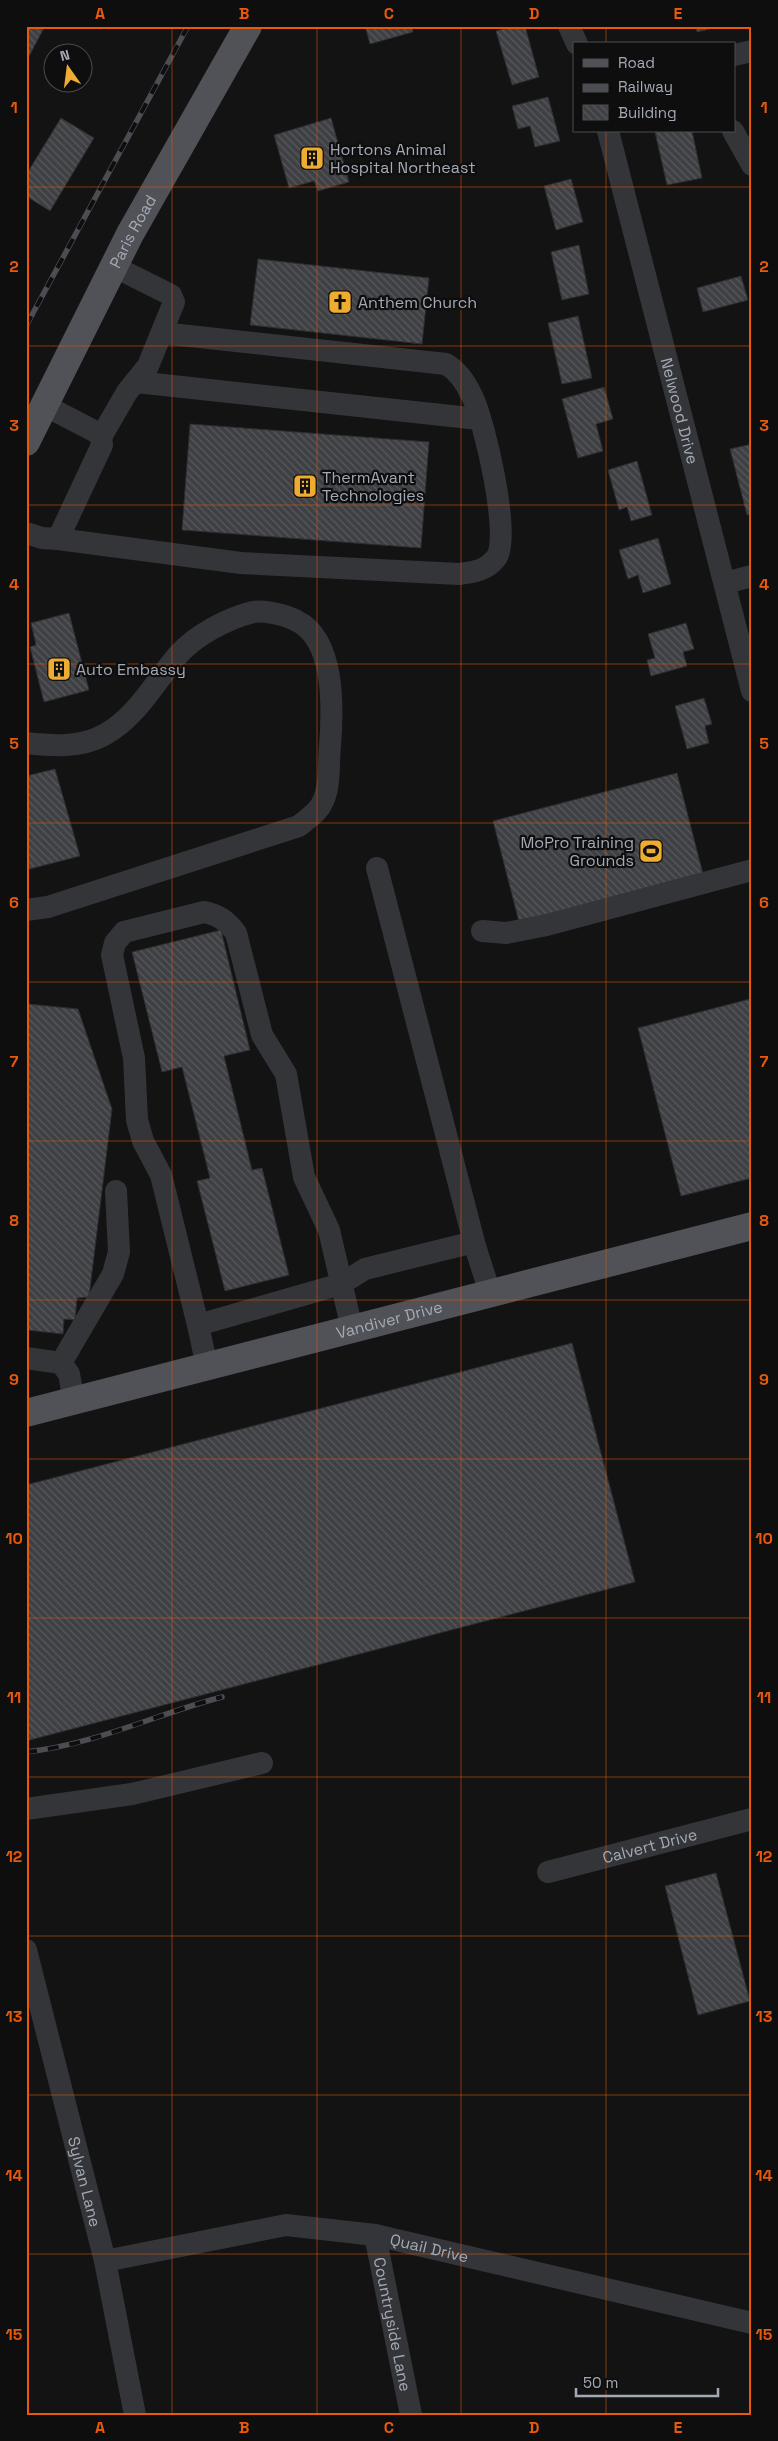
<svg xmlns="http://www.w3.org/2000/svg" width="778" height="2441" font-family="'Space Grotesk',sans-serif">
<style>
.building{fill:url(#building-back-hatch);stroke:#2d2d30}
.lines{fill:none;stroke-linecap:round;stroke-linejoin:round}
.minor{stroke:#343539;stroke-width:22}
.major{stroke:#505258;stroke-width:28}
.rail-casing{stroke:#4b4d52;stroke-width:5.5}
.rail{stroke:#0e0e0f;stroke-width:4;stroke-dasharray:11;stroke-linecap:butt}
.grid{fill:none;stroke:#e8590c;stroke-width:1;stroke-opacity:0.55}
.labels{text-anchor:middle;dominant-baseline:central;stroke-width:4.5;stroke-linejoin:round;paint-order:stroke}
.poi-label{font-size:16px;fill:#a4aab5;stroke:#0e0e0f;text-anchor:start}
.street-label{font-size:16px;fill:#a4aab5;stroke:#0e0e0f}
.neatline{fill:none;stroke:#e8590c;stroke-width:2}
.grid-label{font-size:16px;text-anchor:middle;font-weight:bold;fill:#e8590c}
</style>
<defs>
<pattern id="building-back-hatch" width="6" height="6" patternUnits="userSpaceOnUse" patternTransform="scale(1.25)"><rect width="6" height="6" fill="#3f4044"/><path d="M-1 5l2 2M0 0l6 6M5-1l2 2" fill="none" stroke="#58595d"/></pattern>
</defs>
<rect width="100%" height="100%" fill="#131314"/>
<g class="building">
<path d="M26,26h19l-19,36z"/>
<path d="M365,26h47l1,6 -43,12z"/>
<path d="M512,26h13l14,51 -27,8 -16,-54z"/>
<path d="M696,26h26l-25,6z"/>
<path d="M548,97l12,44 -25,6 -5,-21 -12,3 -6,-23z"/>
<path d="M61,118l33,20 -44,73 -24,-15v-21z"/>
<path d="M331,118l18,64 -31,9 -4,-10 -25,7 -15,-53z"/>
<path d="M692,131l10,47 -35,7 -12,-53z"/>
<path d="M571,179l12,43 -27,8 -12,-44z"/>
<path d="M579,245l10,49 -27,6 -11,-48z"/>
<path d="M258,259l171,19 -7,66 -172,-19z"/>
<path d="M741,276l7,24 -45,12 -6,-24z"/>
<path d="M578,316l14,62 -30,6 -14,-61z"/>
<path d="M604,387l9,32 -17,5 7,27 -25,7 -16,-59z"/>
<path d="M190,424l239,18 -8,106 -239,-18z"/>
<path d="M752,444v70l-5,1 -17,-66z"/>
<path d="M637,461l15,54 -21,6 -4,-14 -8,3 -11,-40z"/>
<path d="M658,538l13,46 -28,9 -5,-18 -10,4 -9,-29z"/>
<path d="M69,613l20,77 -45,12 -14,-55 6,-2 -5,-22z"/>
<path d="M686,623l8,26 -11,3 4,14 -36,10 -4,-16 8,-2 -7,-24z"/>
<path d="M704,698l8,26 -7,2 4,17 -22,6 -12,-43z"/>
<path d="M55,769l25,87 -54,14v-94z"/>
<path d="M677,773l26,101 -184,48 -26,-101z"/>
<path d="M221,930l29,120 -26,6 28,114 10,-2 27,107 -64,16 -28,-110 13,-3 -28,-111 -20,5 -30,-120z"/>
<path d="M750,999l2,179 -71,18 -43,-168z"/>
<path d="M28,1004l50,5 34,100 -23,188 -12,1 -2,22 -11,-1 -1,15 -36,-4 -1,10z"/>
<path d="M572,1343l63,239 -609,159v-256z"/>
<path d="M716,1873l34,128 -52,14 -33,-129z"/>
</g>
<g class="lines">
<g class="minor">
<path d="M569,26l8,18"/>
<path d="M734,55l18,-4"/>
<path id="s1" d="M608,131l144,560"/>
<path d="M733,131l19,34"/>
<path d="M136,382l343,37"/>
<path d="M101,437l26,-45 21,-26 26,-64 -3,-7 -58,-29"/>
<path d="M26,533l16,5 16,1 44,-94 -1,-8 -5,-5 -52,-27"/>
<path d="M58,539l183,24 218,11c14,-2 27,-3 37,-16 16,-19 -12,-139 -24,-162 -6,-13 -14,-25 -26,-32l-284,-31"/>
<path d="M725,583l27,-7"/>
<path d="M26,743c27,3 54,5 78,-8 33,-18 50,-52 74,-80 18,-20 48,-36 75,-43 12,-2 33,3 44,9 38,19 36,87 33,125 -2,18 1,43 -9,59 -4,8 -15,15 -22,21l-251,81 -22,3"/>
<path d="M377,868l98,378"/>
<path d="M482,931l24,2 41,-8 205,-55"/>
<path d="M198,1325l-37,-150 -18,-34 -6,-21 -3,-62 -22,-103 3,-12 9,-11 80,-20c15,3 23,9 32,21l26,102 24,39 18,103 25,53 23,99"/>
<path d="M26,1358l35,5 8,11 5,27"/>
<path d="M61,1363l52,-89 6,-22 -3,-61"/>
<path d="M207,1367l-9,-42 143,-41 24,-15 101,-25 9,2 15,47"/>
<path d="M26,1809l106,-15 130,-31"/>
<path id="s2" d="M548,1872l204,-53"/>
<path id="s3" d="M26,1950l79,311 30,154"/>
<path id="s4" d="M375,2235l36,180"/>
<path id="s5" d="M105,2261l181,-36 89,10 377,88"/>
</g>
<g class="major">
<path id="s6" d="M26,442l104,-208 118,-208"/>
<path id="s7" d="M26,1413l726,-187"/>
</g>
<g class="rail-casing">
<g id="rail">
<path d="M26,326l162,-300"/>
<path d="M26,1752c68,-7 130,-38 196,-55"/>
</g>
</g>
<use href="#rail" class="rail"/>
</g>
<path class="grid" d="M172,26v2389M317,26v2389M461,26v2389M606,26v18M606,131v2284M26,187h726M26,346h726M26,505h726M26,664h726M26,823h726M26,982h726M26,1141h726M26,1300h726M26,1459h726M26,1618h726M26,1777h726M26,1936h726M26,2095h726M26,2254h726"/>
<defs>
<g id="building-square" transform="scale(1.25)"><rect x="-9" y="-9" width="18" height="18" rx="4" fill="#eeac31" stroke="#0e0e0f"/><path d="M-4-6H4V6H1V3H-1V6H-4ZM-2.5-4.3h1.7v1.8h-1.7ZM.8-4.3h1.7v1.8H.8ZM-2.5-1h1.7V.8h-1.7ZM.8-1h1.7V.8H.8Z" fill="#111"/></g>
<g id="church-square" transform="scale(1.25)"><rect x="-9" y="-9" width="18" height="18" rx="4" fill="#eeac31" stroke="#0e0e0f"/><path d="M-1.2-6h2.4v3.5h3.3v2.4h-3.3V6h-2.4V-.1h-3.3v-2.4h3.3Z" fill="#111"/></g>
<g id="stadium-square" transform="scale(1.25)"><rect x="-9" y="-9" width="18" height="18" rx="4" fill="#eeac31" stroke="#0e0e0f"/><path d="M0-5a6.5 5 0 1 0 0 10a6.5 5 0 1 0 0-10ZM-3.5-1.8h7v3.6h-7Z" fill="#111"/></g>
</defs>
<g fill-rule="evenodd">
<use href="#building-square" x="312" y="158"/>
<use href="#church-square" x="340" y="302"/>
<use href="#building-square" x="305" y="486"/>
<use href="#building-square" x="59" y="669"/>
<use href="#stadium-square" x="651" y="851"/>
</g>
<g class="labels">
<g class="poi-label">
<text x="330" y="149">Hortons Animal<tspan x="330" dy="18">Hospital Northeast</tspan></text>
<text x="358" y="302">Anthem Church</text>
<text x="322" y="477">ThermAvant<tspan x="322" dy="18">Technologies</tspan></text>
<text x="76" y="669">Auto Embassy</text>
<text x="634" y="842" text-anchor="end">MoPro Training<tspan x="634" dy="18">Grounds</tspan></text>
</g>
<g class="street-label">
<text stroke="none"><textPath href="#s6" startOffset="236">Paris Road</textPath></text>
<text stroke="none"><textPath href="#s1" startOffset="289">Nelwood Drive</textPath></text>
<text stroke="none"><textPath href="#s7" startOffset="375">Vandiver Drive</textPath></text>
<text stroke="none"><textPath href="#s2" startOffset="105">Calvert Drive</textPath></text>
<text stroke="none"><textPath href="#s3" startOffset="239">Sylvan Lane</textPath></text>
<text stroke="none"><textPath href="#s5" startOffset="330">Quail Drive</textPath></text>
<text stroke="none"><textPath href="#s4" startOffset="91">Countryside Lane</textPath></text>
</g>
</g>
<rect width="778" height="2441" fill="none" stroke="#0e0e0f" stroke-width="55"/>
<rect x="573" y="42" width="162" height="90" fill="#0e0e0f" stroke="#4a4c51"/>
<rect x="583" y="59" width="25" height="8" fill="#505258" stroke="#4a4c51"/>
<text x="618" y="68" font-size="15" fill="#a4aab5">Road</text>
<rect x="583" y="84" width="25" height="8" fill="#4b4d52" stroke="#4a4c51"/>
<text x="618" y="92" font-size="15" fill="#a4aab5">Railway</text>
<rect x="583" y="105" width="25" height="15" fill="url(#building-back-hatch)" stroke="#4a4c51"/>
<text x="618" y="118" font-size="15" fill="#a4aab5">Building</text>
<g transform="translate(68 68) rotate(346)"><circle r="24" fill="#0e0e0f" stroke="#4a4c51"/>
<path d="M0-4L9 19L0 12L-9 19Z" fill="#eeac31"/>
<text y="-8" font-size="14" font-weight="bold" text-anchor="middle" fill="#a4aab5">N</text>
</g>
<path d="M576 2388v8h142v-8" fill="none" stroke="#a4aab5" stroke-width="2.5"/>
<text x="583" y="2388" font-size="15" fill="#a4aab5" stroke="#0e0e0f" stroke-width="4" paint-order="stroke">50 m</text>
<rect x="28" y="28" width="722" height="2386" class="neatline"/>
<g class="grid-label">
<text x="100" y="19">A</text>
<text x="244" y="19">B</text>
<text x="389" y="19">C</text>
<text x="534" y="19">D</text>
<text x="678" y="19">E</text>
<text x="14" y="113">1</text>
<text x="764" y="113">1</text>
<text x="14" y="272">2</text>
<text x="764" y="272">2</text>
<text x="14" y="431">3</text>
<text x="764" y="431">3</text>
<text x="14" y="590">4</text>
<text x="764" y="590">4</text>
<text x="14" y="749">5</text>
<text x="764" y="749">5</text>
<text x="14" y="908">6</text>
<text x="764" y="908">6</text>
<text x="14" y="1067">7</text>
<text x="764" y="1067">7</text>
<text x="14" y="1226">8</text>
<text x="764" y="1226">8</text>
<text x="14" y="1385">9</text>
<text x="764" y="1385">9</text>
<text x="14" y="1544">10</text>
<text x="764" y="1544">10</text>
<text x="14" y="1703">11</text>
<text x="764" y="1703">11</text>
<text x="14" y="1862">12</text>
<text x="764" y="1862">12</text>
<text x="14" y="2022">13</text>
<text x="764" y="2022">13</text>
<text x="14" y="2181">14</text>
<text x="764" y="2181">14</text>
<text x="14" y="2340">15</text>
<text x="764" y="2340">15</text>
<text x="100" y="2433">A</text>
<text x="244" y="2433">B</text>
<text x="389" y="2433">C</text>
<text x="534" y="2433">D</text>
<text x="678" y="2433">E</text>
</g>
</svg>
